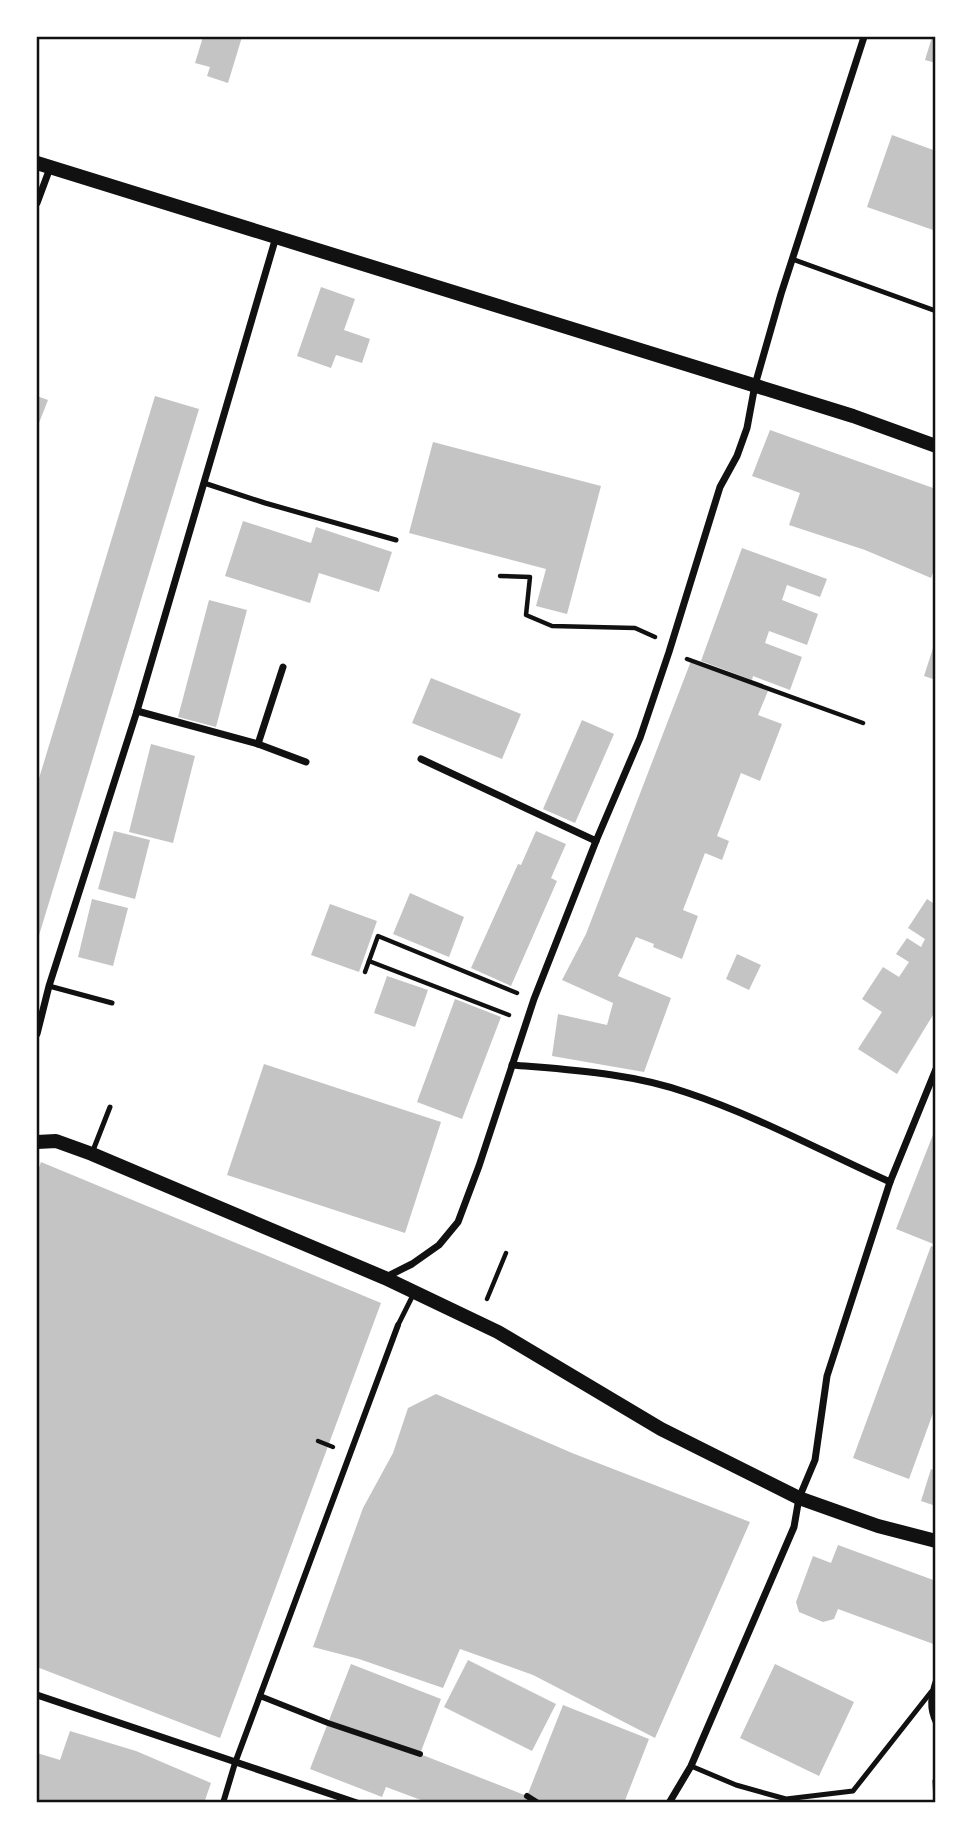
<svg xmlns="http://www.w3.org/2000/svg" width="973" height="1840" font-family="Manrope,sans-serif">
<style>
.building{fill:#c4c4c4}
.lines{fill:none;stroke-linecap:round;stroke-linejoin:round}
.path{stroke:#111;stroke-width:4.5}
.service{stroke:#111;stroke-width:5}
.pedestrian{stroke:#111;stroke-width:6}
.minor{stroke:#111;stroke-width:7}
.secondary{stroke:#111;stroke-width:14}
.neatline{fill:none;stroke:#111;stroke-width:2.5}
</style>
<rect width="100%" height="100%" fill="#fff"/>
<g class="building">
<path d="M203,37h39l-14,46 -21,-7 3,-9 -15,-4z"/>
<path d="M932,37h4v26l-11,-3z"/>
<path d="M892,135l44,16v80l-69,-24z"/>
<path d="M321,287l34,12 -11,31 26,9 -8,24 -26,-8 -5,13 -34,-12z"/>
<path d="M37,396l11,4 -11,28z"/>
<path d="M155,396l44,13 -162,533v-157z"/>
<path d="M770,430l166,59v75l-5,14 -66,-28 -76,-25 11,-32 -48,-17z"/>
<path d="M433,442l168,44 -34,128 -31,-8 10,-37 -137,-36z"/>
<path d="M243,521l68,22 5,-16 76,25 -13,40 -60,-19 -9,30 -85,-27z"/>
<path d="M742,548l85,31 -7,18 -33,-12 -5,15 36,14 -11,31 -38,-14 -4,12 37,14 -12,33 -37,-14 -1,4 -51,-19z"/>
<path d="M209,600l38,10 -31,117 -38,-10z"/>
<path d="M934,645l2,1v34l-12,-4z"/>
<path d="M691,661l77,30 -10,24 24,9 -22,57 -19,-8 -24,63 12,5 -7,19 -17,-7 -22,57 15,6 -16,43 -29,-12 1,-3 -18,-7 -18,39 53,22 -27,74 -92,-16 6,-42 49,11 6,-22 -51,-23 24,-46z"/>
<path d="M431,678l90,36 -19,45 -90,-36z"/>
<path d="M582,720l32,14 -39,89 -32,-14z"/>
<path d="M151,744l44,12 -22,87 -44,-11z"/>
<path d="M114,831l36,9 -15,59 -37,-10z"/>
<path d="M536,831l30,13 -15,34 6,3 -46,105 -40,-18 47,-104 3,1z"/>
<path d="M410,893l54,24 -15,40 -56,-23z"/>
<path d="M92,899l36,9 -15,58 -35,-9z"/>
<path d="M927,899l9,6v105l-39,64 -39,-25 24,-37 -20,-13 21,-32 16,10 10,-15 -13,-8 11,-16 14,9 4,-8 -17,-11z"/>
<path d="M330,904l47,17 -18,51 -48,-17z"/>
<path d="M737,954l24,11 -12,25 -23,-11z"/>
<path d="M387,976l41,14 -13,37 -41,-14z"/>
<path d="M455,999l46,18 -39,102 -45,-17z"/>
<path d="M264,1064l177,58 -36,111 -178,-58z"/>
<path d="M936,1127v118l-40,-16z"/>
<path d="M41,1162l340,141 -161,435 -183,-71v-494z"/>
<path d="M931,1246l5,2v157l-27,74 -56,-21z"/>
<path d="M436,1394l136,59 178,69 -95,216 -122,-63 -73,-26 -17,39 -84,-29 -46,-12 50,-139 30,-55 15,-45z"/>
<path d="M931,1469l5,2v35l-15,-5z"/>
<path d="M838,1545l98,36v64l-98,-36 -4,10 -11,3 -24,-10 -3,-10 17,-46 18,7z"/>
<path d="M468,1660l88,44 -24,47 -88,-44z"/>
<path d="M351,1664l90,35 -21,55 107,42 36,-91 86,34 -25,64h-195l-43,-16 -4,10 -72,-28z"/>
<path d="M775,1664l79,38 -35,74 -79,-38z"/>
<path d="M70,1731l66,20 75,32 -7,20h-167v-50l23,7z"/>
</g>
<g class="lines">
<g class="path">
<path d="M500,576l30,1 -4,38 26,11 83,2 20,9"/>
<path d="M687,659l176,64"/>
<path d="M369,961l140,54"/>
<path d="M365,972l13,-36 139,57"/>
<path d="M487,1299l19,-46"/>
<path d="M318,1441l15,6"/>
</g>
<g class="service">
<path d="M792,259l144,52"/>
<path d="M204,483l61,20 131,37"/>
<path d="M49,986l63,17"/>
<path d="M92,1153l18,-46"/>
<path d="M398,1325l16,-32"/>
<path d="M936,1679c-6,17 -8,29 0,45"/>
<path d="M691,1766l45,19 50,14 67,-8 78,-99"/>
<path d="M935,1781l1,22"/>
</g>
<g class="pedestrian">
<path d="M260,1696l68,27 92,31"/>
<path d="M527,1796l11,7"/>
<path d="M223,1803l12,-40 163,-438"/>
</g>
<g class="minor">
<path d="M37,203l13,-35"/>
<path d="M137,711l121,33 48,18"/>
<path d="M258,744l25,-77"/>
<path d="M421,759l175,82"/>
<path d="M37,1034l12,-48 88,-275 139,-474"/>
<path d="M512,1065c59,5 120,8 176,28 69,23 135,59 202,89"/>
<path d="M386,1277l26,-13 27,-19 19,-23 21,-56 55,-167 62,-158 44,-103 29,-86 51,-165 17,-31 10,-28 8,-43 26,-91 83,-257"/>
<path d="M37,1695l320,108"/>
<path d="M669,1803l22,-37 103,-239 5,-29 16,-38 12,-84 63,-194 46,-113"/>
</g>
<g class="secondary">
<path d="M37,163l816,253 83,30"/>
<path d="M37,1142l19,-1 36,13 293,124 113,54 163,97 138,69 79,28 58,15"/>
</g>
</g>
<rect width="973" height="1840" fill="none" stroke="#ffffff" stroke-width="77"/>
<rect x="38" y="38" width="896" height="1763" class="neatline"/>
</svg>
